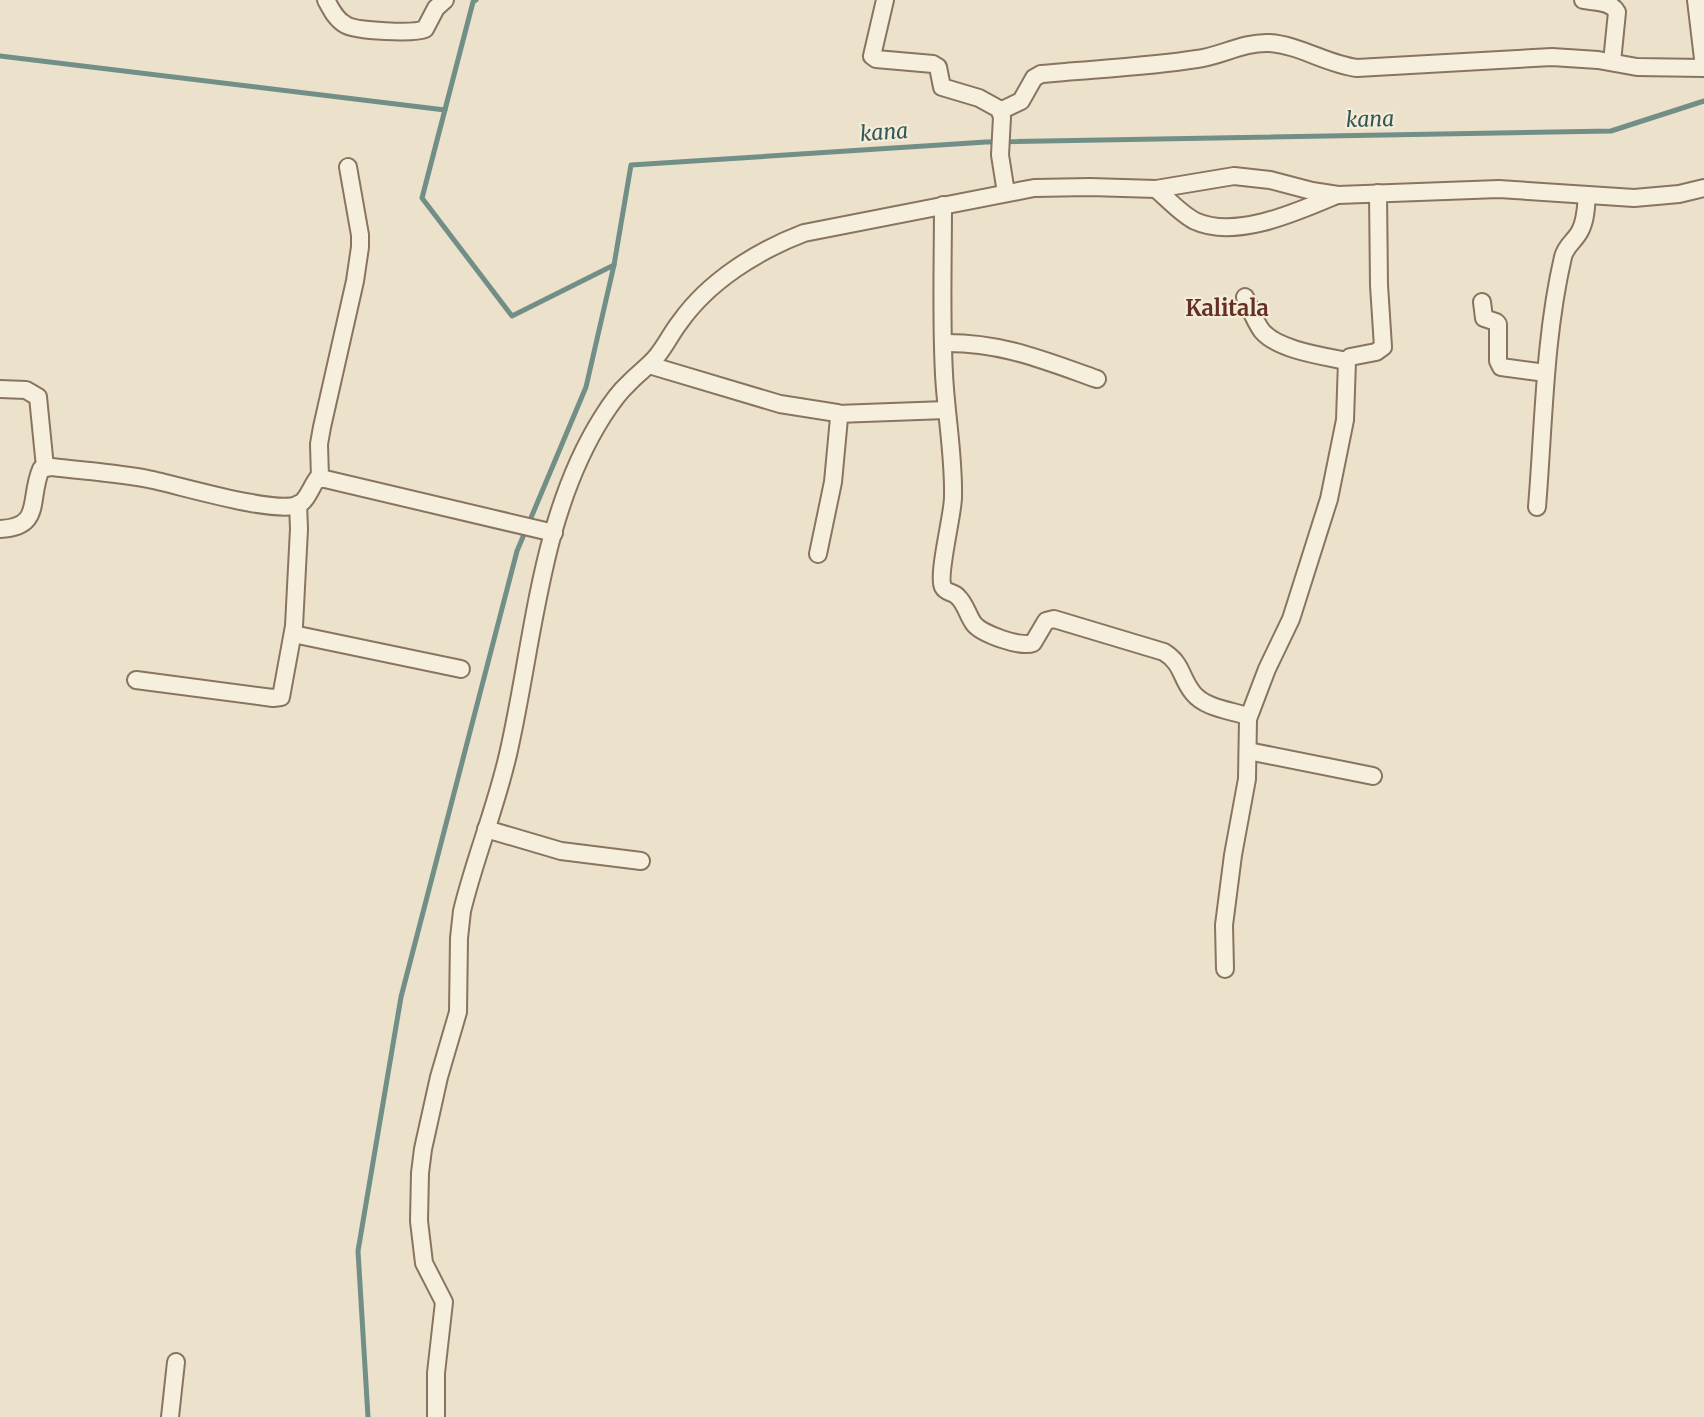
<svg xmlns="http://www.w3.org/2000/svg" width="1704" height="1417" font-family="Merriweather,serif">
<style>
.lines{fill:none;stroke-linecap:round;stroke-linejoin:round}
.stream{stroke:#718f87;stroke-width:5}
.minor-casing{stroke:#88745f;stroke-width:20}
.minor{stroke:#f7efdd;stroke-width:16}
.labels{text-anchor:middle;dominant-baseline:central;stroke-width:4.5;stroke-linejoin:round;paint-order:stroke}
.water-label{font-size:21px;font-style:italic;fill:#325855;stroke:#f4ecd9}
.quarter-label{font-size:22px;font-weight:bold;fill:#643024;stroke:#f4ecd9}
</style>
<rect width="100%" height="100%" fill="#ece1ca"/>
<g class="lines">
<g class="stream">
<path d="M476,0l-3,2 -51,196 90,118 102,-51 17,-100 355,-23 625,-11 93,-30"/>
<path d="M0,56l445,54"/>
<path d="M368,1417l-10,-166 43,-254 116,-446 69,-164 28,-122"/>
</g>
<g class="minor-casing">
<g id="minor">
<path d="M326,0c5,9 10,20 20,25 10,6 68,9 79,4l11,-21 9,-8"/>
<path d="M885,0l-13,56 4,3 57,5 5,3 4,20 37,11 20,11 3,8 -2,38 6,38"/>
<path d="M1583,0c11,2 28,1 34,12l-5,50"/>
<path d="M1696,0l8,67"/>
<path d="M1000,111l21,-10 13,-23 7,-4c52,-5 105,-7 156,-15 24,-3 46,-17 72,-16 31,2 57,21 88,25l195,-11 46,3 39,7 67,1"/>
<path d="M1156,189c12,10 25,25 39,32 41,19 104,-10 142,-26"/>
<path d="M943,205c0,57 -2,113 1,169 2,41 10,82 9,123 0,18 -16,78 -10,90 3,6 11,5 15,10 7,6 10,19 16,27 8,10 47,24 59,19l13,-22 8,-2 110,33c19,12 16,25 29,41 11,14 34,17 51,22l4,4 -1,60 -14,76 -9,70 1,44"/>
<path d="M1245,297c5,11 10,25 17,34 16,19 61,25 85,30"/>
<path d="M1482,302l2,16 12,4 2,2v37l3,6 45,6"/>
<path d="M943,343c58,-1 100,17 154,36"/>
<path d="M649,365l131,39 57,9 2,5 -6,64 -15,72"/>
<path d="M0,389l26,1 12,7 7,70"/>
<path d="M837,414l109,-4"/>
<path d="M320,478l-1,-34 3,-17 33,-146 5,-34v-12l-12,-68"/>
<path d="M1537,507c7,-84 7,-168 26,-250 3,-12 12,-16 17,-26 6,-11 6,-25 7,-36"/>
<path d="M0,529c43,-2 28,-29 41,-60l11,-2c32,4 65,6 96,12 31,6 124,35 150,26 9,-4 13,-18 19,-26h8l229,54"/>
<path d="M293,634l168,35"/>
<path d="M136,680l137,18 8,-1 13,-71 5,-97 -1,-25"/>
<path d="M1248,719l19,-50 24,-50 38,-120 16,-79 2,-59 3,-4 26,-5 7,-5 -4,-62 -1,-92"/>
<path d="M1248,751l125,25"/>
<path d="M486,829l75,22 80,10"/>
<path d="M170,1417l6,-55"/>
<path d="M436,1417v-44l8,-71 -20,-39 -5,-42 1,-48 3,-24 16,-72 19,-65 1,-74 3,-27c13,-54 35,-106 47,-161 25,-111 31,-235 94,-334 7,-11 15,-23 25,-32 9,-10 21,-18 29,-28 9,-11 15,-24 23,-34 29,-41 77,-71 124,-89l230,-45 56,-1 66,2 78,-13 36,4 42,11 26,4 161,-6 135,9 45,-4 25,-6"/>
</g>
</g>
<use href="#minor" class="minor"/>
</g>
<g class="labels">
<g class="water-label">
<text transform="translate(1370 119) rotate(-1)">kana</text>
<text transform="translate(884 132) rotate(-4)">kana</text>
</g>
<g class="quarter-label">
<text x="1227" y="308">Kalitala</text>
</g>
</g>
</svg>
